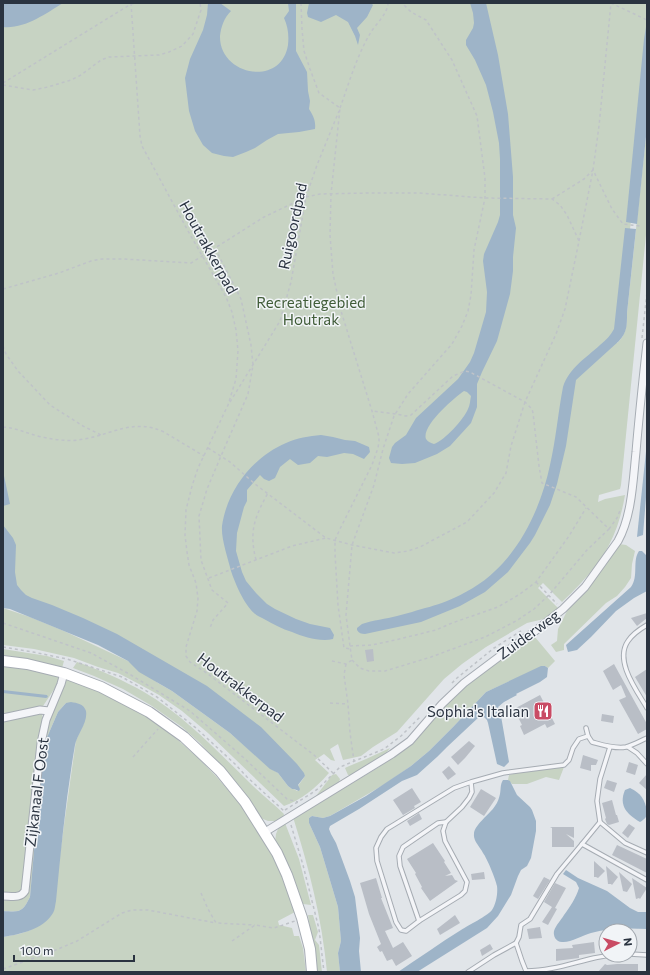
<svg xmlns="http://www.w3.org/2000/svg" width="650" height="975" font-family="Commissioner,sans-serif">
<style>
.green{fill:#c7d3c3}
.water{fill:#9eb4c8;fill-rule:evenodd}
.building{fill:#b9bec6}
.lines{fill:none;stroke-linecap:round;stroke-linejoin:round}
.lane-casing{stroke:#a6acb3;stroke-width:5.5}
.street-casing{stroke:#a6acb3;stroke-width:9}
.secondary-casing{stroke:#a6acb3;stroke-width:12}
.path{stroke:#bfc3c8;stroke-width:1.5;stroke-dasharray:3 3;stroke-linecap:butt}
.lane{stroke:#f4f5f8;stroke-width:3.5}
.street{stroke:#f4f5f8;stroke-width:7}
.secondary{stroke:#fff;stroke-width:10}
.labels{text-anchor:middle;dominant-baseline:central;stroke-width:3;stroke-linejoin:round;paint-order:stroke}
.street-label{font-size:15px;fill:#2a3340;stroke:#f1f4f7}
.park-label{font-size:15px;fill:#405c38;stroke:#f1f4f7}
.poi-label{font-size:15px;fill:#2a3340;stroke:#f1f4f7;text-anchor:end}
</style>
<rect width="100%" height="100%" fill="#e1e5e9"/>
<g class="green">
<path d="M3,3h644v78l-30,262c9,-8 10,-18 10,-30l20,-186v98l-26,260 -1,4 -21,6 -1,7 7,-3 20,-4c-3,18 -8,35 -16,50 -10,20 -31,42 -47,57l-19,-19 -5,5 22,22 -12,8 -21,5 -41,24 -24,17 -18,15 -47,53 -24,15 -12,9 -18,4 -5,-16 -8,5 5,12 -4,-1 -7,-6 -9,6 14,13 -1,1c-12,14 -27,26 -44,32l-76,-73 -26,-22 -23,-16 -20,-11 -21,-11 -20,-6 -24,-9 -40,-9 -31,-4v-37l27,9 34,14 64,30 30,22 14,8 58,42 40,35 8,5 10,13 4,3h2l3,2 3,-2 -2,-3 7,-10 -143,-107 -159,-78z"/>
<path d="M619,544l7,1 9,6 -3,13 -1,14 -6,9 -8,9 -11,7 -42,41v6l-8,2 -5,-7 6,-4 1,-12 11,-22 36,-41z"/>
<path d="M535,637l20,24 -7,7 -3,-2 -4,1 -55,25 -32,34 -25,25 -18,15 -26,18 -55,32 -7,2 -11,-2 -3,2v5l11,24 18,60 3,34 -3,12 2,19h-13c-5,-53 -18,-104 -34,-155l15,-7 71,-43 26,-18 10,-9 35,-41 19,-18 59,-41z"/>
<path d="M3,649l44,7 17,5 -2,7 -59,-11z"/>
<path d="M77,662c23,8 46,18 67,30 41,24 73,59 106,91 11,11 23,20 34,31l-1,4 -8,3h-7l-5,-2 -6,-4 -15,-26 -42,-46 -18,-16 -30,-21 -29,-17 -29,-13 -21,-8z"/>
<path d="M3,665l20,3 38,8 -6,12 -12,18 -40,9z"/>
<path d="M67,680l31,9 40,20 20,15 20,16 19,17 18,18 27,31 29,43 13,28 11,35 -17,9 1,4 13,3 2,8h5l4,12 3,24h-303v-35l16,-3 12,-4 29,-75 4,-30 12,-85 8,-17 -18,-20 -8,9 -13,30 -15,155c-8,16 -10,15 -27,14v-12l19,-1 22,-163 21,-54z"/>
<path d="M39,712l3,2 1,6 -21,170 -4,3h-15v-173z"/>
<path d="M390,748l-5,7 -33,20h-4l-3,-7 2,-1 19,-8z"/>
<path d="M564,767l-5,13 -13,-3 -19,7h-15l-4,-4 1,-5 12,-3z"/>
<path d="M336,774l4,5 -1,3 -23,14 16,-21z"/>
<path d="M285,823l14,36 12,46 -8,-1 -12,-34 -16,-28 1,-8 2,-5z"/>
<path d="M308,915h5l5,17 -3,8 4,5 3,27h-7l-1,-16z"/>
</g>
<g class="water">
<path d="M3,3h60c-18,11 -38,26 -60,24z"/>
<path d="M208,3h12l11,8c-7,7 -10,16 -11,25 -1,39 61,52 68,9 1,-10 0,-18 -4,-27l5,-7 -1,-8h8v48l11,21 1,19 2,10 -1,8c4,6 7,12 6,20l-16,3 -21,2 -11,6 -12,8 -9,4 -13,5 -9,-1 -12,-3 -9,-8 -8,-14 -6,-20 -4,-33 5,-19 13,-29 4,-15z"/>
<path d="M309,3h62l2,2 -6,12 -10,11 3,7 -2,10 -3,-9 -7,-14 -12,-7 -15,7 -13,-5 -1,-4z"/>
<path d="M470,3h16l12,52 10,59 5,63v38l3,13 -3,29v14l-3,23 -13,47 -15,31 -5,12v23l-6,16 -21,23 -13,8 -22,9 -13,1 -11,-1 -2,-5 3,-11 3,-4 11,-8 10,-17 42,-39 12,-17 4,-9 12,-41 1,-20 -4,-31 1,-7 14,-32 2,-7v-56l-1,-16 -6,-31 -7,-27 -11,-25 -9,-15v-5l7,-12 1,-5 -1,-10zM464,391l3,1 4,4c-1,5 -1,9 -3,13 -4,10 -24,32 -34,35 -3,-1 -6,-2 -8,-5 -5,-13 29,-42 38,-48z"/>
<path d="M646,27h1v100l-10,97 -11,-2 18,-183z"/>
<path d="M625,228l11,1 -9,84c0,13 0,19 -8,28l-43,39 -10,66 -9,38 -7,21 -15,30 -5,8 -22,29 -23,20 -25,14 -39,16 -56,12c-4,0 -6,-1 -8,-4v-2l5,-4c11,-4 24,-5 35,-8 5,-1 10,-3 15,-4 12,-4 23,-6 35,-11 17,-7 35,-17 48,-30 29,-27 47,-68 55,-106 6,-26 8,-52 13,-78 6,-19 23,-29 37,-42 6,-5 11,-10 14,-16z"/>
<path d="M321,435l12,2 12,3 10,1 14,6 1,5 -6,7 -11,-5 -9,-1 -17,4 -9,-1 -8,7 -12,2 -8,-6 -10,8 -5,11 -6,3 -5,-2 -4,-4 -13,15v11l-3,6 -7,26 -1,18 6,21 4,9 10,12 11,11 8,5 21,10 14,5 20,4 4,7 -1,4c-13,3 -29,-2 -41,-7 -10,-3 -19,-8 -28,-13 -3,-2 -7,-3 -10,-6 -10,-9 -19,-30 -23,-42 -3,-13 -10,-32 -9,-45 5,-36 31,-69 64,-83 11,-5 23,-7 35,-8z"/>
<path d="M647,442v43l-4,50 -6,2z"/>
<path d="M3,471l7,33 -7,2z"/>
<path d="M3,525l10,13 3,7 -1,27 2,13 4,5 5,5 6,3 20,7 31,13 34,16 90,52 54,41 36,37 7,9 1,3 -7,9 2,4 -1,2 -5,-2h-2l-4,-3 -10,-13 -8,-4 -40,-36 -58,-42 -33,-19 -11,-11 -30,-16 -88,-36 -7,-1z"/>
<path d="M639,551h3l5,5v35l-13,7 -18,13 -25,26 -14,13 -9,2 -2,-7 65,-58c8,-11 1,-26 8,-36z"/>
<path d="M541,666h4l3,2 -1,9 -7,5 -24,12 1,1 -13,7 -6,5 3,9 8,46 -5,5 -7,-3 -9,-41 -1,-3 -4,-4 -4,1 -32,30 -10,10 -20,18 -15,6 -43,28 -29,17 -1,3 2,5 5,9 14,38 5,16 5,41 -1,13 2,21h-21l-2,-19 3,-12 -3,-34 -18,-60 -11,-24v-5l3,-2 11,2 7,-2 36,-20 45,-30 18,-15 25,-25 32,-34z"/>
<path d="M3,690l44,5 1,2 -2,1 -43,-5z"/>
<path d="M71,702c6,1 13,2 15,9 2,12 -9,23 -11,34 -9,52 -14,104 -19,156 -1,4 -1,9 -3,12 -10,17 -33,21 -50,24v-26c17,1 19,2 27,-14l12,-137 3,-18 13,-30 8,-9z"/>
<path d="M503,780h5l2,1 7,14 13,12 2,3 4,11v10l-5,27 -4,8 -6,4 -3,6 -7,19 -5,8 -8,13 -11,12 -70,44h-19c21,-14 42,-29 63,-42 8,-5 26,-14 31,-20 4,-6 6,-17 5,-24 -1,-6 -10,-28 -14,-33 -3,-6 -10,-12 -9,-19 0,-9 16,-20 21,-28 3,-4 4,-8 5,-12 1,-5 0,-9 3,-14z"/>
<path d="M630,788c11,5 15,12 17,23 0,6 -2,8 -7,11 -12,-7 -22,-16 -15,-32z"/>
<path d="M566,870l12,8 29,13 23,17 8,4h9v17c-18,-1 -38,-1 -56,4 -8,2 -21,10 -29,9 -6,0 -9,-6 -8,-11 2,-6 7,-11 10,-16 6,-8 12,-17 15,-27l-3,-6 -13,-8z"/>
</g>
<g class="building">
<path d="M647,613v5l-10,8 -6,-8z"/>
<path d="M373,649l1,12 -7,1 -2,-12z"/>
<path d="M614,664l33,60v5l-9,5 -19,-34 7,-3 -5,-12 -8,5 -10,-19z"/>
<path d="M647,669v28l-12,-20z"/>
<path d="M540,695l15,29 -8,4 -2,-4 -21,11 -4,-9 2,-1 -8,-16z"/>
<path d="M602,714l12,2 -1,7 -12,-2z"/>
<path d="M469,741l6,5 -10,12 -7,7 -7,-8z"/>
<path d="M583,755l15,5 -2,5h-5v6l-11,-3z"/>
<path d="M629,762l9,3 -3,10 -9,-3z"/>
<path d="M449,766l7,8 -8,6 -6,-8z"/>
<path d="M647,774v16l-8,-7z"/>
<path d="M607,780l10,3 -3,9 -10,-4z"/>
<path d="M412,788l9,14 -7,4 1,2 -12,7 -10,-15z"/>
<path d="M481,789l15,9 -12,18 -14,-9z"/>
<path d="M612,800l4,15h1l2,7 -10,3 -2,-1 -2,-5 1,-1 -4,-15z"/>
<path d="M419,813l3,6 -12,7 -3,-5z"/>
<path d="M629,824l6,4 -7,10 -6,-5z"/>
<path d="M550,827h24v11l-8,-4 8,7v6h-22v-19z"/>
<path d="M433,843l12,18 -1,1 7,11 -6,3 7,-1 3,5 3,1 -28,20 -9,-13 1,-1 -7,-13 1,-1 -9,-14z"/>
<path d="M617,845l30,14v14l-35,-18z"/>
<path d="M594,861l11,10 -7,7 -2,-1h-2z"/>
<path d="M606,866l12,11 -6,8 -1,-1h-3z"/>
<path d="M484,872l1,7 -13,1 -1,-6z"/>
<path d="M619,872l13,12 -5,8 -4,-1z"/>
<path d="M544,877l6,3 -12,19 -5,-3z"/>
<path d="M376,878l6,20h-1l12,30 -8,3 8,17 10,-6 9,14 -16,10 -4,-7 -5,2 -5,-10 -2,1 -3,-5 4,-3 -12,-30 -9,-31z"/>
<path d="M632,878l15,10 -7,11 -1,-1 -3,1z"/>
<path d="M555,883l11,5 -11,20 2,1 -9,16 -6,-3 10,-15 -8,-5z"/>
<path d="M455,915l5,8 -20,12 -3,-6z"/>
<path d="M540,927l2,11 -13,1 -2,-10z"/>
<path d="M594,942l1,11 -16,2v3l-23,3v-12l17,-1 -1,-3z"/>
<path d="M490,944l3,5 -11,7 -2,-6z"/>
<path d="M605,964l2,1 10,-1h21v8h-40z"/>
</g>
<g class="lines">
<g class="lane-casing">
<g id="lane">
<path d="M647,625c-7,4 -15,10 -19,16 -14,20 9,50 19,67"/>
<path d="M586,728l2,8 4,6c11,3 23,7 34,5 7,-2 14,-6 21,-9"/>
<path d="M610,747l-10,32 -3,22 3,21 25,21 22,10"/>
<path d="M628,747l9,6 10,11"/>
<path d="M471,782l1,10 -3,6 -7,9 -16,15 -3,9 2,10 22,41 -2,9 -4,4 -42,26 -13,10 -5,-1 -5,-8 -19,-61 -1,-13 5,-11 6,-8 67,-41 17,-6 32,-9 61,-8 5,-5 4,-12 6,-9 9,-3"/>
<path d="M582,844l18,-22"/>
<path d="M419,921l-19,-55 -1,-10 4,-9 35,-24 8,-1"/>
<path d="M630,954l17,1"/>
<path d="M613,955c-6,0 -12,2 -19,3 -22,5 -44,13 -68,13l-4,-10 -6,-18 3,-6 2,-12 9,-6 27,-45 25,-30 65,36"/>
<path d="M468,972l26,-17 22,-12"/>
</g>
</g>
<g class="street-casing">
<g id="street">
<path d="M3,718l37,-8 9,1"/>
<path d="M265,832l127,-78 18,-13 32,-37 22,-21 36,-27 34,-24 29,-23 22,-22 33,-46c14,-25 15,-61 18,-89 3,-36 7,-73 11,-109"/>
<path d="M3,896c8,0 17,3 22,-5l16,-148 5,-23 15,-36 3,-11"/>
</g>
</g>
<g class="secondary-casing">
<path id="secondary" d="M3,661l24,3 37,9 37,14 48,25 35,25 36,34 25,31 32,51 10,22 15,43 8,31 2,23"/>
</g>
<g class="path">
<path d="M131,3l9,133 2,10 46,85 38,66 6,15 4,18 2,21 -2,28 -8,26 -30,63 -6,18 -6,24 -1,25 2,17 2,13 7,18 2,15 -1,13 -11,36v9l4,6 18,12 106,81 19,18"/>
<path d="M301,3l1,26 2,22 6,18 9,24 21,15 -9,86 -1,41 3,39 8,37 31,100 7,26v4l-1,7 -6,17 -32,64 -5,11v13l3,52 6,43 6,1"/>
<path d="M611,3l36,17"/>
<path d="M3,83l128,-79 5,-1"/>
<path d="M3,85l30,5 15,-3 23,-7 10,-5 20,-15 8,-3 50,-2 10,-3 13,-6 11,-12 8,-24 -1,-7"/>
<path d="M340,108c9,-25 17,-53 31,-76 5,-8 17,-19 17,-29"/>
<path d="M552,199l32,-20 9,-9 19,39 11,15 17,2"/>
<path d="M579,241l14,-71 6,-44 12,-123"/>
<path d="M3,289l56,-16 32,-12 11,-2h22l67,4 24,-15 26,51 10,46 2,20 -5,29 -27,62 -14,33 -8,27 2,44 11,30 16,13 -15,17 -3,8"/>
<path d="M642,338l5,-46"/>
<path d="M3,346l3,8 12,17 32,34 33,21 18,9"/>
<path d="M230,402l50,-81 11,-39 15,-85 11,-32 22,-54"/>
<path d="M3,427c14,1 25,7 39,10 14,3 28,5 42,2 29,-5 50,-21 80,-7l40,24"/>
<path d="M208,448l22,14 25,22 71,54 26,7 42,8 14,-2 12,-4 47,-25 27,-29 12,-20 5,-27 14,-44 31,-68 9,-25 14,-68 -12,-26 -7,-10 -8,-6 -67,-1 -66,-5h-50l-49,1 -14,3 -42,20 -49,31"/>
<path d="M609,529l8,-11 4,-10"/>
<path d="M256,560c-7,-28 -2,-42 12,-67"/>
<path d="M209,578l83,-32 34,-8"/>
<path d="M536,582l21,22"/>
<path d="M3,623l88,30 40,22 59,36 54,47 43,41 11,3"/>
<path d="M350,646l22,-1 23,-5 41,-10 16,-7 46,-16 22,-13 16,-12 33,-46 17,-28"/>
<path d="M3,647l30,5 34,7 55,18 35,20 39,31 39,36 12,13 37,34"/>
<path d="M352,660l8,8 9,3h16l46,-14 54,-20 31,-16 18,-12 15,-14 38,-45 22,-21 -33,-32 -34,-14 -3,-17 -6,-53 -1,-4 -7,-7 -55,-30 -5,-1 -12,5 -42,39 -5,1 -10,-2 -24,-3"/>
<path d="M332,661l14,3 6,-4 -2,-14 -4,-31 6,-70 22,-60 9,-36 11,-33 14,-22 44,-50 10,-18 6,-15 3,-16 3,-45 11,-52v-20l-8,-62 -25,-56 -26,-40 -15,-8 -9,-9"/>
<path d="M346,664l-2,11 4,29 2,29 4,28"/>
<path d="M452,683l5,-5 37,-30 27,-17"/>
<path d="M330,703l18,1"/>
<path d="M133,757l25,-28"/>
<path d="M285,810l27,-17 7,-5 21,-21 44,-18 17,-13 20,-20"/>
<path d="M291,825l12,40 16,64 5,43"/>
<path d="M201,893l7,16 8,14 39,2"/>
<path d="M232,941l23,-16 19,3 21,-7"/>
<path d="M3,969l48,-17 26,-11 45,-28 10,-3h16l68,13"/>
</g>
<use href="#lane" class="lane"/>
<use href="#street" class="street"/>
<use href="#secondary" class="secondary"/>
</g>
<defs>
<g id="restaurant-square" transform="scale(1)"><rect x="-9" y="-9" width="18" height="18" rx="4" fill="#c94b64" stroke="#f1f4f7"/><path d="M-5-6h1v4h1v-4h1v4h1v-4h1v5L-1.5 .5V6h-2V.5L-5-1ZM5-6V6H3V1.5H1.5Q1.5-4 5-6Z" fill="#fff"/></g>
</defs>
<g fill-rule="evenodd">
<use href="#restaurant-square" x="543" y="711"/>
</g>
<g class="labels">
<g class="street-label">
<text transform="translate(292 226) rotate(-78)">Ruigoordpad</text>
<text transform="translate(209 247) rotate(61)">Houtrakkerpad</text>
<text transform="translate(528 634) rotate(-36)">Zuiderweg</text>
<text transform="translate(241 687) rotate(37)">Houtrakkerpad</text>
<text transform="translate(36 792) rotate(-83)">Zijkanaal F Oost</text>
</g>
<g class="park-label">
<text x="311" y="302">Recreatiegebied<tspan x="311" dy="17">Houtrak</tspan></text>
</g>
<g class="poi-label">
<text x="529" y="711">Sophia's Italian</text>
</g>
</g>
<rect width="650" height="975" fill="none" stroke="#2a3340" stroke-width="8"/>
<g transform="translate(618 943) rotate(84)"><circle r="19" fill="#f1f4f7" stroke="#a1a7ae"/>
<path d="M0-3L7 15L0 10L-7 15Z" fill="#c94b64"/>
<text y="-6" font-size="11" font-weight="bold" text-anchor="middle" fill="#2a3340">N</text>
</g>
<path d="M14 955v6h120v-6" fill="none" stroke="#2a3340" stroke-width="2"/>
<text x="20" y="955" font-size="12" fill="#2a3340" stroke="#f1f4f7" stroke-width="3" paint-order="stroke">100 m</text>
</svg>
